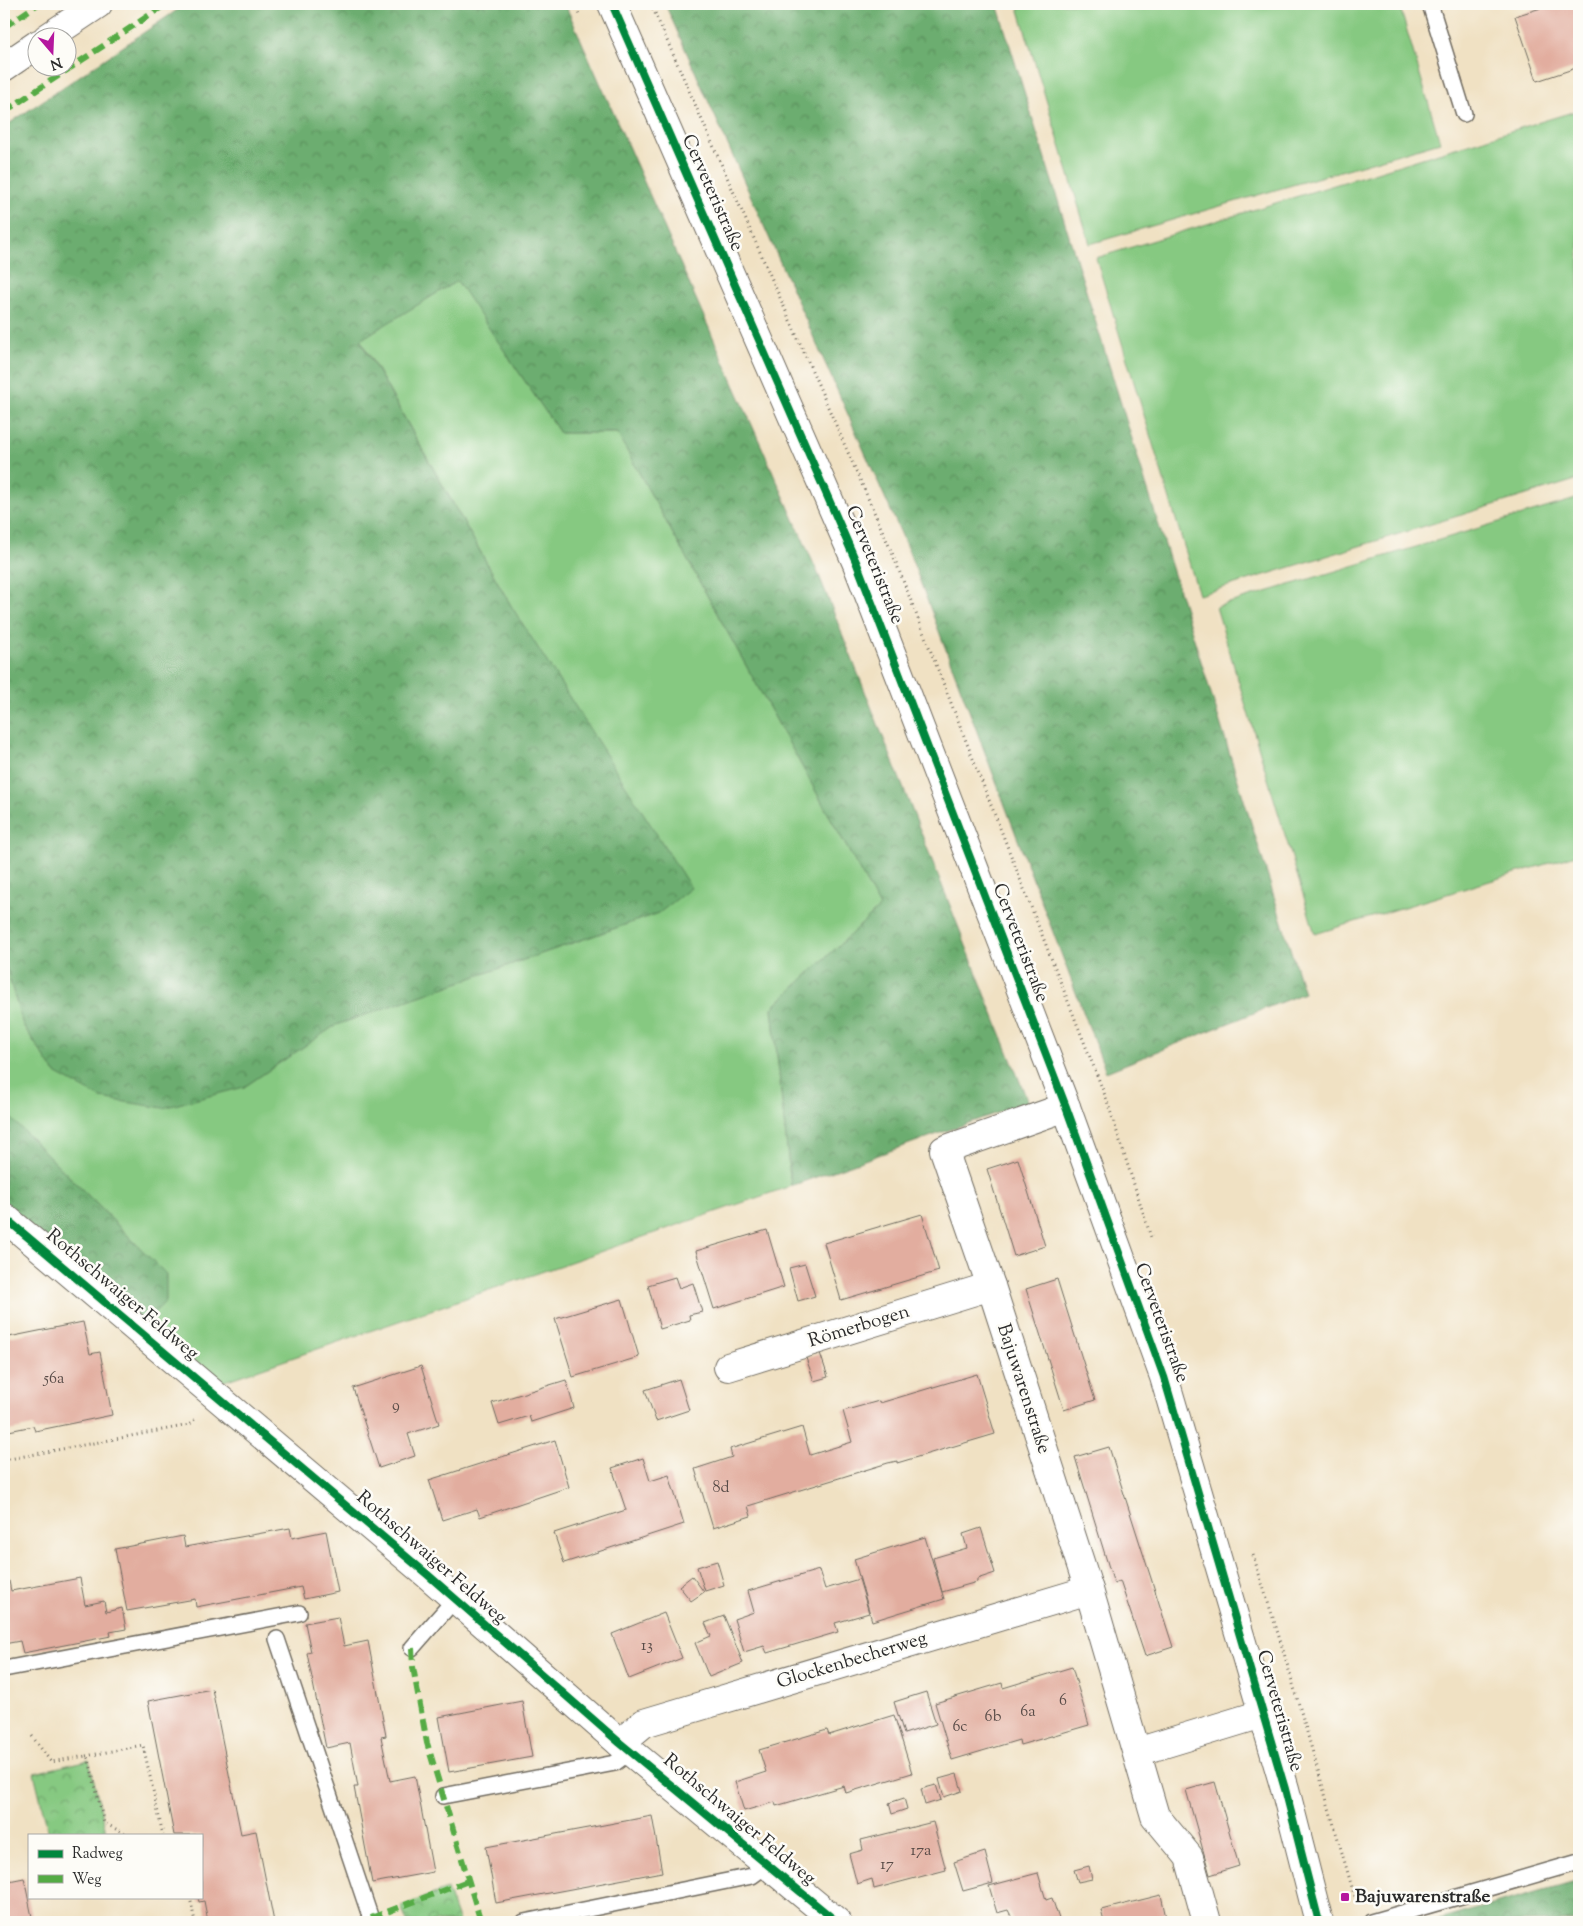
<svg xmlns="http://www.w3.org/2000/svg" width="1583" height="1926" font-family="'Sorts Mill Goudy',serif">
<style>
.green{fill:#86c981;stroke:#587a56}
.forest{fill:url(#forest-crowns);stroke:#4c6c4d}
.park{fill:url(#park-crowns);stroke:#587a56}
.building{fill:#e2ad9f}
.lines{fill:none;stroke-linecap:round;stroke-linejoin:round}
.service-casing{stroke:#706b60;stroke-width:18}
.minor-casing{stroke:#706b60;stroke-width:30}
.path{stroke:#706b60;stroke-width:3;stroke-dasharray:1 4;stroke-linecap:butt}
.service{stroke:#fff;stroke-width:15}
.minor{stroke:#fff;stroke-width:28}
.quiet{stroke:#54ab44;stroke-width:6;stroke-dasharray:12 6;stroke-linecap:butt}
.cycleway-casing{stroke:#fdfcf7;stroke-width:11}
.cycleway{stroke:#00873e;stroke-width:8}
.poi-dot{fill:#b5179e;stroke:#fdfcf7;stroke-width:2}
.labels{text-anchor:middle;dominant-baseline:central;stroke-width:5;stroke-linejoin:round;paint-order:stroke}
.number-label{font-size:16px;fill:#594c48}
.street-label{font-size:19px;fill:#2b2b2b;stroke:#fdfcf7}
.poi-label{font-size:19px;font-weight:bold;fill:#2b2b2b;stroke:#fdfcf7;text-anchor:start}
</style>
<defs>
<pattern id="forest-crowns" width="20" height="18" patternUnits="userSpaceOnUse" patternTransform="scale(1.25)"><rect width="20" height="18" fill="#6cad6f"/><path d="M2 6a3 3 0 1 1 6 0M12 15a3 3 0 1 1 6 0" fill="none" stroke="#598d5b"/></pattern>
<pattern id="park-crowns" width="20" height="18" patternUnits="userSpaceOnUse" patternTransform="scale(1.25)"><rect width="20" height="18" fill="#86c981"/><path d="M2 6a3 3 0 1 1 6 0M12 15a3 3 0 1 1 6 0" fill="none" stroke="#6ea36a"/></pattern>
</defs>
<rect width="100%" height="100%" fill="#fdfcf7"/>
<filter id="ink" filterUnits="userSpaceOnUse"><feTurbulence type="fractalNoise" baseFrequency=".02" numOctaves="2"/><feDisplacementMap in="SourceGraphic" scale="10" xChannelSelector="R" yChannelSelector="G"/><feConvolveMatrix kernelMatrix="1 2 1 2 8 2 1 2 1" color-interpolation-filters="sRGB"/></filter>
<filter id="wash" filterUnits="userSpaceOnUse"><feTurbulence type="fractalNoise" baseFrequency=".0096" numOctaves="4" result="noise"/><feDisplacementMap in="SourceGraphic" scale="20" xChannelSelector="R" yChannelSelector="G"/><feGaussianBlur stdDeviation="1.12" result="paint"/><feColorMatrix in="noise" values="0 0 0 0 0 0 0 0 0 0 0 0 0 0 0 0 0 1.4 0 .05"/><feComposite in="paint" operator="in"/></filter>
<g filter="url(#wash)">
<rect width="100%" height="100%" fill="#f0e1c3"/>
<g class="green">
<path d="M1017,4h382l41,138 -350,102z"/>
<path d="M1579,110v369l-380,116 -103,-337z"/>
<path d="M457,280l103,153h57l263,474 -108,101 19,178 -575,198 -73,-60 23,-50 -162,-163v-200l3,6 -3,43 19,65 32,48 189,14 91,-62 324,-112 -149,-309 -150,-265z"/>
<path d="M1579,498v356l-264,80 -99,-327z"/>
</g>
<g class="forest">
<path d="M186,4h379l255,574 208,524 -237,84 -19,-178 108,-101 -263,-474h-57l-103,-152 -97,59 150,264 181,284 -32,25 -323,112 -92,62 -81,21 -62,-10 -46,-25 -32,-48 -19,-65 3,-43 -3,-6v-784z"/>
<path d="M665,4h332l307,989 -198,79 -199,-525z"/>
<path d="M4,1111l162,163v27l-23,23 -139,-121z"/>
<path d="M1579,1880v42h-148z"/>
</g>
<g class="park">
<path d="M89,1760l18,75h-58l-15,-62z"/>
<path d="M447,1889l12,33h-52l-6,-16z"/>
</g>
<g id="blocks">
<g class="building">
<path d="M1554,4h25v63l-42,14 -22,-65z"/>
<path d="M1018,1159l27,87 -31,10 -27,-87z"/>
<path d="M922,1214l17,57 -98,29 -17,-57z"/>
<path d="M767,1230l17,57 -70,22 -18,-58z"/>
<path d="M805,1264l10,32 -17,5 -9,-33z"/>
<path d="M675,1277l4,11 14,-5 9,29 -13,3 1,5 -30,9 -12,-44z"/>
<path d="M1057,1279l38,121 -31,10 -38,-121z"/>
<path d="M622,1299l17,58 -66,20 -18,-58z"/>
<path d="M83,1322l7,32 10,-2 12,63 -77,16 -2,-5 -29,6v-94z"/>
<path d="M820,1353l8,24 -14,4 -8,-23z"/>
<path d="M421,1366l18,58 -31,10 7,22 -36,12 -26,-80z"/>
<path d="M977,1374l18,60 -98,29v-2l-9,2 -140,43 3,10 -38,12 -18,-59 37,-12 -2,-8 72,-22 8,28 42,-13 -9,-31 36,-10 1,2z"/>
<path d="M679,1379l10,31 -33,11 -11,-31z"/>
<path d="M566,1380l8,28 -43,14 -2,-6 -30,9 -7,-22z"/>
<path d="M555,1440l14,47 -89,30 -3,-8 -35,11 -13,-40z"/>
<path d="M1109,1447l64,200 -28,9 -25,-75 -6,3 -39,-127z"/>
<path d="M643,1458l7,23 19,-6 15,49 -120,39 -10,-30 72,-23 -14,-42z"/>
<path d="M290,1528l2,10 34,-7 12,61 -34,7 -3,-12 -105,20 -1,-8 -68,12 -12,-62 68,-13 2,11z"/>
<path d="M981,1528l14,45 -18,6v3l-35,10 -9,-34 34,-10 -4,-14z"/>
<path d="M925,1537l19,62 -72,22 -18,-62z"/>
<path d="M717,1561l7,24 -19,6 -8,-24z"/>
<path d="M819,1570l6,19 34,-10 10,34 -34,10 3,9 -71,21 -3,-7 -20,6 -10,-33 20,-7 -6,-21z"/>
<path d="M692,1576l12,16 -13,9 -12,-15z"/>
<path d="M80,1578l5,27 19,-4 2,11 16,-4 4,21 -16,3 1,4 -88,17 -3,-12 -16,3v-62l5,-1 2,10z"/>
<path d="M664,1613l18,45 -53,21 -17,-45z"/>
<path d="M724,1616l19,47 -34,14 -14,-34 16,-7 -6,-13z"/>
<path d="M338,1617l6,29 24,-5 18,95 -5,1 9,44 25,-5 18,96 -61,11 -18,-96h4l-8,-44 -24,5 -19,-95 4,-1 -6,-29z"/>
<path d="M1072,1667l17,58 -69,20 -1,-5 -67,20 -17,-57 67,-20 1,5z"/>
<path d="M212,1689l29,145 15,-3 18,91h-66l-4,-21 -5,1 -1,-5h3v-62h-27l-26,-134z"/>
<path d="M926,1692l10,32 -32,10 -10,-32z"/>
<path d="M522,1701l10,56 -83,15 -10,-55z"/>
<path d="M894,1715l18,58 -66,20 -2,-7 -68,20 -1,-4 -31,9 -9,-29 31,-10 -7,-22 68,-20 2,5z"/>
<path d="M957,1774l5,17 -18,6 -5,-18z"/>
<path d="M1215,1782l24,84 -29,9 -24,-85z"/>
<path d="M936,1785l5,15 -16,5 -4,-16z"/>
<path d="M904,1798l3,11 -15,5 -3,-11z"/>
<path d="M652,1816l10,56 -166,31 -10,-56z"/>
<path d="M933,1822l13,48 -72,19 -2,-10 -15,5 -8,-30 14,-4 -2,-10z"/>
<path d="M985,1852l8,31 -30,8 -9,-29z"/>
<path d="M1089,1866l3,13 -14,3 -4,-12z"/>
<path d="M1038,1873l8,27 6,-2 8,24h-46l-6,-12 -11,3 -8,-27z"/>
<path d="M24,1878l9,44h-29v-40z"/>
<path d="M1161,1895l6,27h-63l-3,-12z"/>
</g>
</g>
</g>
<g filter="url(#ink)">
<use href="#blocks" fill-opacity="0" stroke="#706b60" stroke-width="1"/>
<g class="lines">
<g class="service-casing">
<g id="service">
<path d="M1430,4l34,110"/>
<path d="M277,1639l95,283"/>
<path d="M412,1648l43,-49"/>
<path d="M4,1669l295,-56"/>
<path d="M443,1796l172,-33 16,-12"/>
<path d="M524,1922l228,-46 15,-11"/>
<path d="M1371,1922l208,-60"/>
</g>
</g>
<g class="minor-casing">
<g id="minor">
<path d="M612,4l245,560 209,543 98,270 121,412 34,133"/>
<path d="M47,38l51,-34"/>
<path d="M4,67l34,-23"/>
<path d="M1066,1107l-122,43 47,136 98,304 66,226 34,41 18,65"/>
<path d="M4,1217l424,358 192,168 217,179"/>
<path d="M728,1367l263,-81"/>
<path d="M620,1743l24,-20 445,-133"/>
<path d="M1137,1752l125,-38"/>
</g>
</g>
<g class="path">
<path d="M575,4l4,11"/>
<path d="M651,4l242,551 213,543 45,139"/>
<path d="M4,1460l185,-35 6,-6"/>
<path d="M1253,1555l28,88 75,258"/>
<path d="M32,1736l19,26 35,-6 3,4 15,63 24,12"/>
<path d="M86,1756l57,-11 20,90"/>
<path d="M190,1897l5,25"/>
</g>
<use href="#service" class="service"/>
<use href="#minor" class="minor"/>
<g class="quiet">
<path d="M4,27l34,-23"/>
<path d="M4,112l162,-108"/>
<path d="M412,1648l1,19 14,76 54,179"/>
<path d="M371,1918l97,-37"/>
</g>
<g class="cycleway-casing">
<g id="cycleway">
<path d="M612,4l245,560 209,543 98,270 121,412 34,133"/>
<path d="M4,1217l424,358 192,168 217,179"/>
</g>
</g>
<use href="#cycleway" class="cycleway"/>
</g>
</g>
<rect class="poi-dot" x="1340" y="1892" width="10" height="10" rx="2.5"/>
<g class="labels">
<g class="number-label">
<text x="54" y="1379">56a</text>
<text x="396" y="1406">9</text>
<text x="721" y="1488">8d</text>
<text x="647" y="1646">13</text>
<text x="1063" y="1701">6</text>
<text x="1028" y="1712">6a</text>
<text x="993" y="1717">6b</text>
<text x="960" y="1727">6c</text>
<text x="921" y="1851">17a</text>
<text x="887" y="1865">17</text>
</g>
<g class="street-label">
<text transform="translate(712 193) rotate(66)">Cerveteristraße</text>
<text transform="translate(874 565) rotate(68)">Cerveteristraße</text>
<text transform="translate(1020 943) rotate(69)">Cerveteristraße</text>
<text transform="translate(122 1295) rotate(40)">Rothschwaiger Feldweg</text>
<text transform="translate(1161 1323) rotate(70)">Cerveteristraße</text>
<text transform="translate(859 1327) rotate(-17)">Römerbogen</text>
<text transform="translate(1023 1389) rotate(72)">Bajuwarenstraße</text>
<text transform="translate(431 1558) rotate(41)">Rothschwaiger Feldweg</text>
<text transform="translate(852 1661) rotate(-17)">Glockenbecherweg</text>
<text transform="translate(1279 1711) rotate(74)">Cerveteristraße</text>
<text transform="translate(739 1820) rotate(40)">Rothschwaiger Feldweg</text>
</g>
<g class="poi-label">
<text x="1355" y="1897">Bajuwarenstraße</text>
</g>
</g>
<rect width="1583" height="1926" fill="none" stroke="#fdfcf7" stroke-width="20"/>
<rect x="28" y="1834" width="175" height="65" fill="#fdfcf7" stroke="#a9a8a5"/>
<rect x="38" y="1850" width="25" height="8" fill="#00873e" stroke="#a9a8a5"/>
<text x="72" y="1858" font-size="15" fill="#2b2b2b">Radweg</text>
<rect x="38" y="1875" width="25" height="8" fill="#54ab44" stroke="#a9a8a5"/>
<text x="72" y="1884" font-size="15" fill="#2b2b2b">Weg</text>
<g transform="translate(52 52) rotate(161)"><circle r="24" fill="#fdfcf7" stroke="#a9a8a5"/>
<path d="M0-4L9 19L0 12L-9 19Z" fill="#b5179e"/>
<text y="-8" font-size="14" font-weight="bold" text-anchor="middle" fill="#2b2b2b">N</text>
</g>
</svg>
